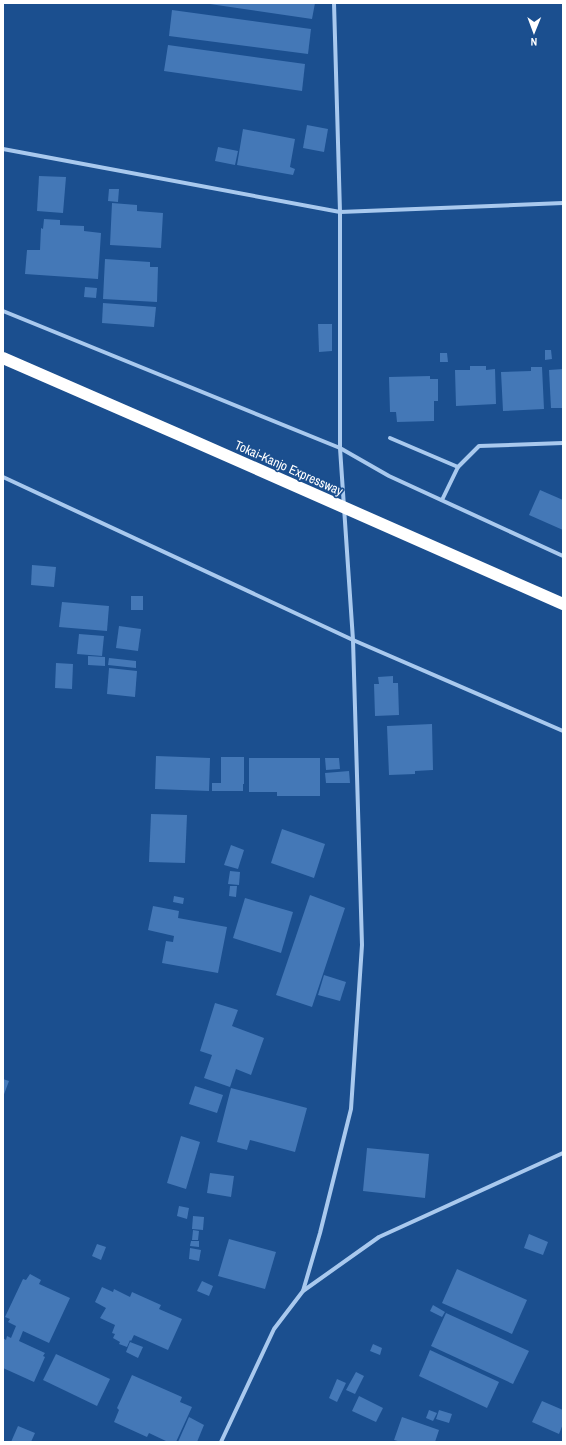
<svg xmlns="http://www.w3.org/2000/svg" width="566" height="1445" font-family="'Archivo Narrow',sans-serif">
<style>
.building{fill:#4478b7}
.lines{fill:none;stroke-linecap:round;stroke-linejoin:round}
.minor{stroke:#a9c9ee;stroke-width:4}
.motorway-bridge{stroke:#fff;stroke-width:12}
.labels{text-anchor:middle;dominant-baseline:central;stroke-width:3.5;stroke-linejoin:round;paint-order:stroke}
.street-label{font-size:13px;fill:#fff;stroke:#1b4f8f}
</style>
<rect width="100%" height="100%" fill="#1b4f8f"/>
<g class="building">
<path d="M203,3h112l-3,16z"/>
<path d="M172,10l139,19 -3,25 -139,-18z"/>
<path d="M168,45l137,19 -3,27 -138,-20z"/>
<path d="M307,125l21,4 -4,23 -21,-4z"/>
<path d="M243,129l52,10 -5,28 5,2 -2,6 -56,-10z"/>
<path d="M218,147l20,4 -3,14 -20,-4z"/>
<path d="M39,176l27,1 -3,36 -26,-2z"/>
<path d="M109,189h10l-1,13 -10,-1z"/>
<path d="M112,203l25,2v6l26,2 -2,35 -51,-3z"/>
<path d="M44,219l16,1v5l24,1v5l17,2 -3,46 -73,-5 2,-24h13l1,-22 2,1z"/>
<path d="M105,259l45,3v5h8l-1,35 -54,-3z"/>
<path d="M85,287l12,1 -1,10 -12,-1z"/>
<path d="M103,303l53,4 -2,20 -52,-4z"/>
<path d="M318,324h14v27l-13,1z"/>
<path d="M545,350h6l1,9 -7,1z"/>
<path d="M440,353h7l1,9h-8z"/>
<path d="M470,366h16v4l9,-1 1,35 -40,2 -1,-36h15z"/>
<path d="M531,367h11l2,42 -41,2 -2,-39 30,-1z"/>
<path d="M563,369v39h-12l-2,-38z"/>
<path d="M430,376v3h8v22h-4v20l-37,1 -1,-10h-6l-1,-35z"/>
<path d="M540,490l23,10v30l-34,-15z"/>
<path d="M32,565l24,2 -2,20 -23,-2z"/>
<rect x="131" y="596" width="12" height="14"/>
<path d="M62,602l47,4 -2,25 -48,-4z"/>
<path d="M119,626l22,3 -3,22 -22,-3z"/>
<path d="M79,634l25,2 -2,20 -25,-2z"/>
<path d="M88,656l17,1v9l-17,-1z"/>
<path d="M109,658l27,3v7l-28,-3z"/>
<path d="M56,663l17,1 -1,25 -17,-1z"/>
<path d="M109,668l28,3 -2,26 -28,-3z"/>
<path d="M393,676v7h5l1,32 -24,1 -1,-32h5l-1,-7z"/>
<path d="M432,724l1,46 -18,1v3l-26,1 -2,-49z"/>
<path d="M156,756l54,2 -1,33 -54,-2z"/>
<path d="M221,757h23v27h-1v7h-31v-8h9z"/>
<path d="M249,758h71v38h-43v-4h-28z"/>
<path d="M325,758h14l1,11 -14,1z"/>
<path d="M349,771l1,12h-24l-1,-10z"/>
<path d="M151,814l36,1 -2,48 -36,-1z"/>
<path d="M282,829l43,15 -11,34 -43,-15z"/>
<path d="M231,845l13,5 -6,19 -14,-4z"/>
<path d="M230,871l10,1 -1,13 -11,-1z"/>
<path d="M230,886h7l-1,11 -7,-1z"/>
<path d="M310,895l35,13 -33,99 -36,-12z"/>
<path d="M174,896l10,2 -1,6 -10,-2z"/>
<path d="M245,898l48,14 -12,41 -48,-15z"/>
<path d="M153,906l26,5 -1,7 49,9 -9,46 -56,-10 4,-22 7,1 1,-6 -26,-6z"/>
<path d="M324,975l22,7 -6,19 -22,-6z"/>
<path d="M215,1003l23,7 -6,16 32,12 -13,37 -15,-6 -6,18 -26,-9 8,-23 -12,-4z"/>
<path d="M3,1079l6,2 -6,16z"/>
<path d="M195,1086l28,9 -6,18 -28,-9z"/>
<path d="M231,1088l76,20 -12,44 -45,-12 -3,10 -30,-8z"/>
<path d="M181,1136l19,6 -14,47 -19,-6z"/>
<path d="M367,1148l62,6 -4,44 -62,-7z"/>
<path d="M210,1173l24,3 -3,21 -24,-4z"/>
<path d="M179,1206l10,2 -2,11 -10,-3z"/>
<path d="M193,1216l11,1 -1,13 -11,-1z"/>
<path d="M193,1230l6,1 -1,9h-6z"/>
<path d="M529,1234l19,8 -5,13 -19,-7z"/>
<path d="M229,1239l47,13 -11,37 -47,-13z"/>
<path d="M191,1241h8v6l-9,-1z"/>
<path d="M97,1244l9,3 -5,13 -9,-4z"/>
<path d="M190,1248l11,2 -2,11 -10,-2z"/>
<path d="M457,1269l70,31 -15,34 -70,-31z"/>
<path d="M30,1274l11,6 -2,4 31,14 -21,45 -26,-12 -4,10 26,12 -2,3 2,1 -11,25 -31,-14v-30l3,2 1,-4 4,2 5,-12 -8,-4 2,-3 -5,-2 18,-38 3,1z"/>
<path d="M202,1281l11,5 -4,10 -12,-5z"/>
<path d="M102,1287l11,5 1,-3 16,8 2,-5 29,13 -2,4 23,10 -14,31 -34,-15 -3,6 -1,-1 -3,7 -8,-3 1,-2 -7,-4 2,-4 -3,-1 3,-8 -15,-7 6,-10 -11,-6z"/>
<path d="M433,1305l12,7 -3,5 -12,-6z"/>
<path d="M446,1313l83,38 -16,33 -82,-38z"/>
<path d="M130,1342l13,5 -5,11 -12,-6z"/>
<path d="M373,1344l9,4 -2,7 -10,-4z"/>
<path d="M430,1350l69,32 -12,26 -68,-32z"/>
<path d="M56,1354l54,25 -13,27 -54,-26z"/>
<path d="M356,1372l8,4 -9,18 -9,-4z"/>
<path d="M132,1375l50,22 -2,5 12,5 -16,35h-8l-19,-9 -2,4 -33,-15 5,-12 -2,-2z"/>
<path d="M337,1379l9,4 -9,19 -8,-4z"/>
<path d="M359,1396l24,12 -7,14 -24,-11z"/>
<path d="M542,1401l21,9v14l-4,10 -27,-12z"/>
<path d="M429,1410l8,3 -4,8 -7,-3z"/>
<path d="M439,1410l13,4 -3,9 -13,-4z"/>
<path d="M189,1417l15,8 -7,17h-19z"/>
<path d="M402,1417l37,13 -4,12h-34l-7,-2z"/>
<path d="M18,1426l17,7 -4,9h-20z"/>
</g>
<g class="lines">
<g class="minor">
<path d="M3,149l337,63 223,-9"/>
<path d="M3,311l337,137 49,28 174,80"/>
<path d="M390,438l68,29"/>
<path d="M3,477l350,163 210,91"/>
<path d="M442,500l16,-33 21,-21 84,-3"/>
<path d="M303,1291l17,-58 31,-124 11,-164 -9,-305 -13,-192v-236l-6,-209"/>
<path d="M221,1442l53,-113 29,-38 76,-54 184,-84"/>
</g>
<path class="motorway-bridge" d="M3,358l186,81 374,165"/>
</g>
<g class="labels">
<g class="street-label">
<text transform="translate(289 468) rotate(24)">Tokai-Kanjo Expressway</text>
</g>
</g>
<rect width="566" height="1445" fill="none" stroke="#ffffff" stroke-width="8"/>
<g transform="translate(534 32) rotate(181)" stroke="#1b4f8f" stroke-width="3" paint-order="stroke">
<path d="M0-3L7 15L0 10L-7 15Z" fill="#ffffff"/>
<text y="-6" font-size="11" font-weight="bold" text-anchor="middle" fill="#ffffff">N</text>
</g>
</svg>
